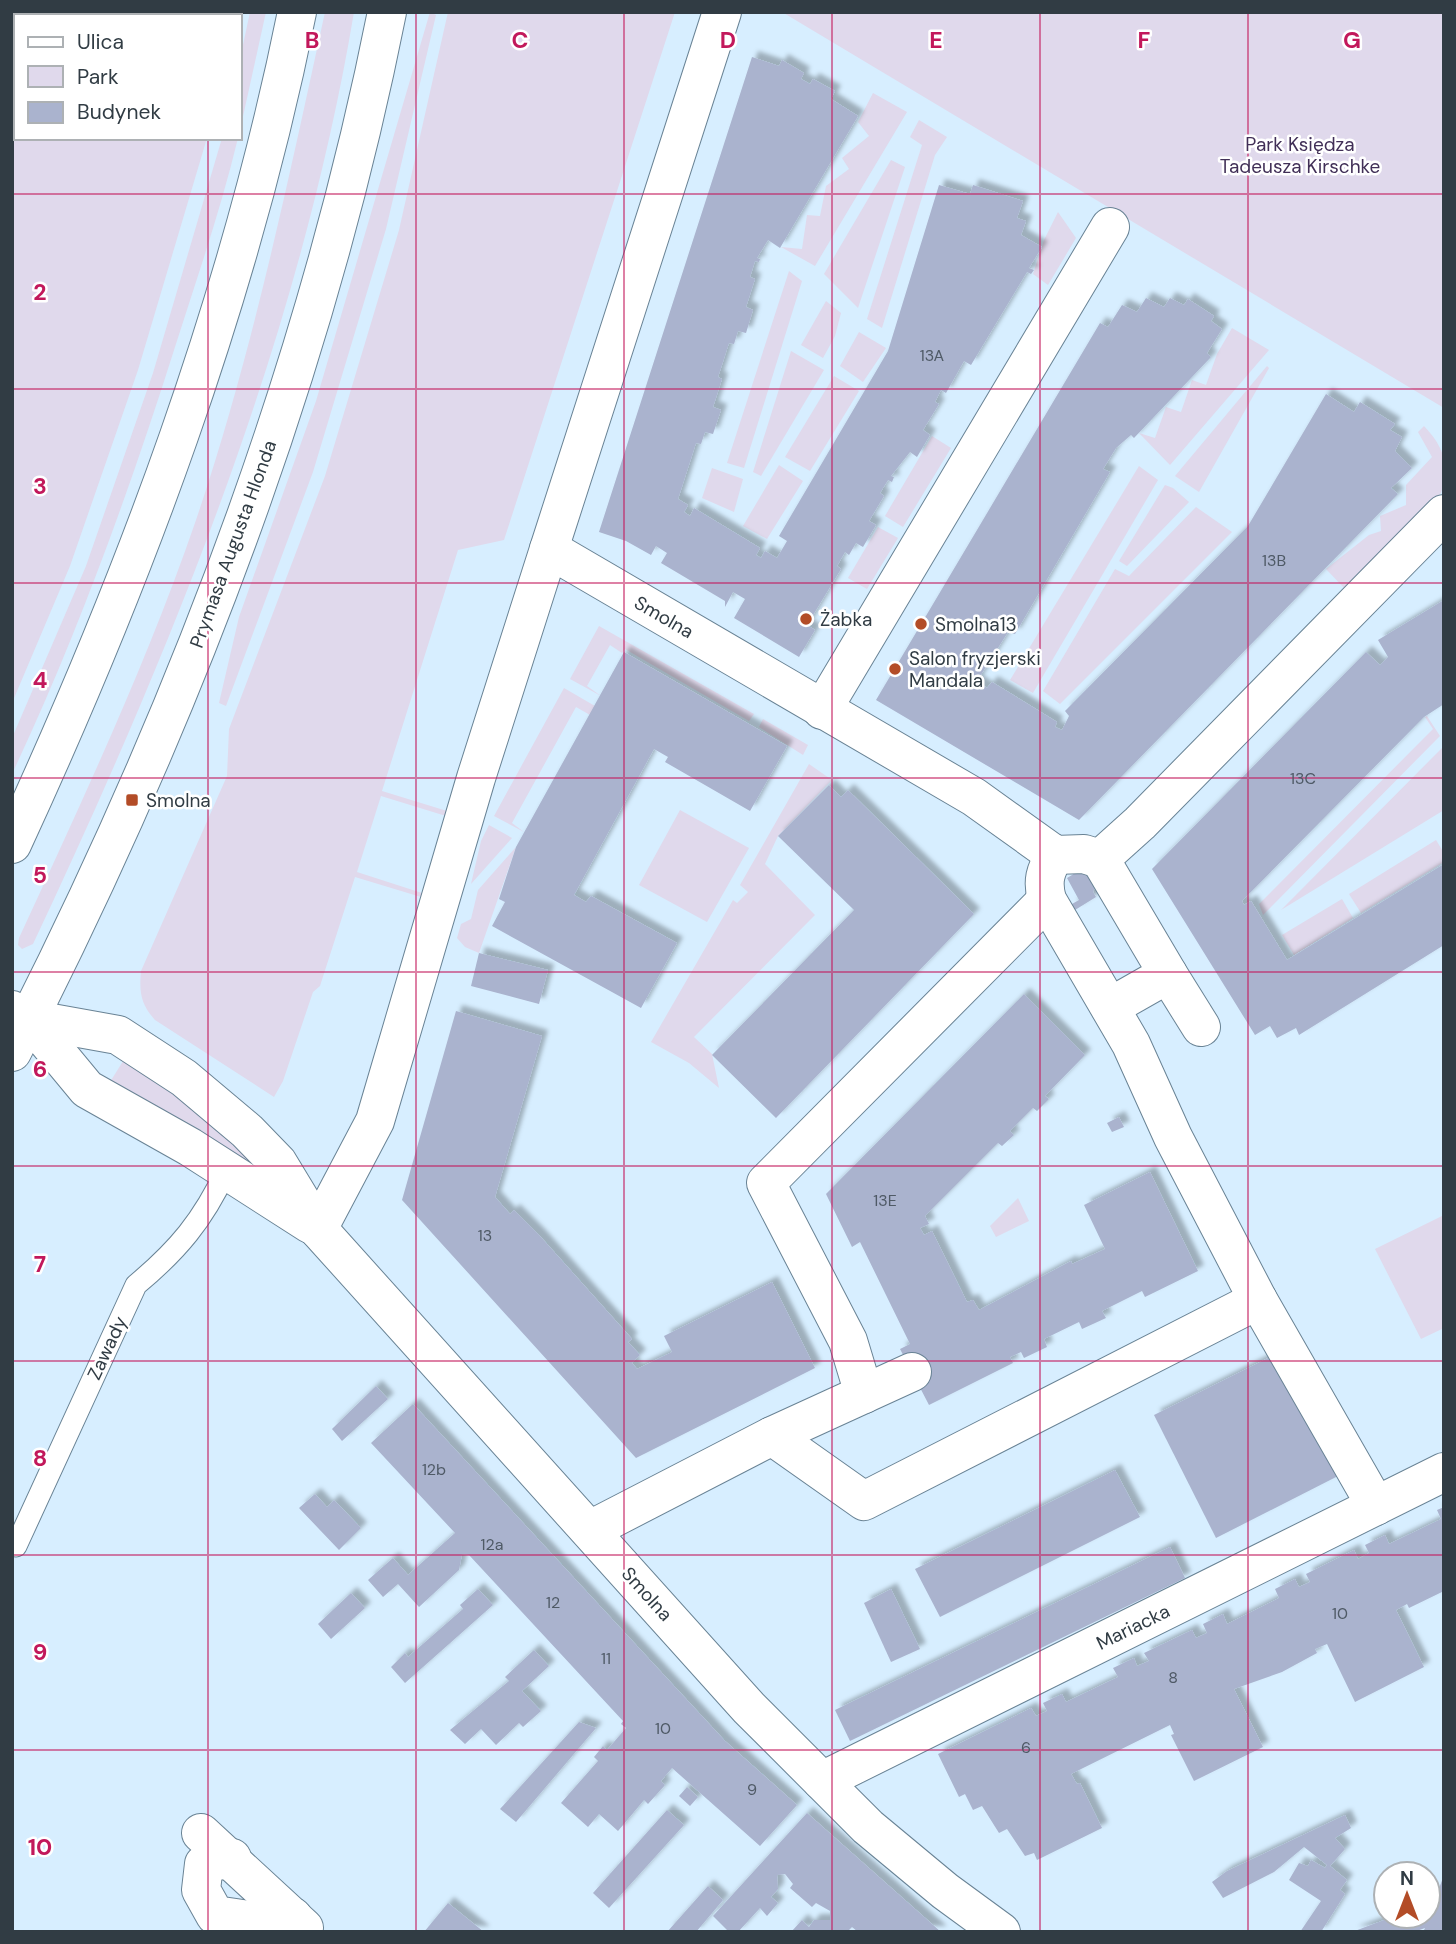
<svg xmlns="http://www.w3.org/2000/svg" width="1456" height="1944" font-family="'DM Sans',sans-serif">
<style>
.green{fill:#e0d9ec}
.building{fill:#aab3ce;filter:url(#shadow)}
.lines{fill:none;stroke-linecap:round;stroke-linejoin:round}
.service-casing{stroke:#698395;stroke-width:23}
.minor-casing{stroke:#698395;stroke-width:40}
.tertiary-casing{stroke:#698395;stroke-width:40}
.secondary-casing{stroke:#698395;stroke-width:40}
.service{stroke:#fff;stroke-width:21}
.minor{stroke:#fff;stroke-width:38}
.tertiary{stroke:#fff;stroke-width:38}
.secondary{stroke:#fff;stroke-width:38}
.grid{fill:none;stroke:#c2185b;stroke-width:2;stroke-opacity:0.55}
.poi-dot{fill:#b34c27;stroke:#fff;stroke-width:2.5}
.labels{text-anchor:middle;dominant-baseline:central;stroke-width:5;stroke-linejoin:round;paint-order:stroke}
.number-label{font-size:16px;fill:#4f5a66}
.park-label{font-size:19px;fill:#412f57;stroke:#fff}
.street-label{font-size:19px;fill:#313c44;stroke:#fff}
.poi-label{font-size:19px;fill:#313c44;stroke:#fff;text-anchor:start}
.grid-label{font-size:23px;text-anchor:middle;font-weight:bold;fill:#c2185b;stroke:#fff;stroke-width:5;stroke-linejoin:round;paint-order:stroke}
</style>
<defs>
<filter id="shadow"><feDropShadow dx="6" dy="-6" stdDeviation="2" flood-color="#0004"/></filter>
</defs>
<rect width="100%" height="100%" fill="#d7eeff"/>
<g class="green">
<path d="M12,12h222l-1,4h-217v122h191l-69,232 -68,196 -58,137z"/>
<path d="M250,12h16l-26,118v-71z"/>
<path d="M325,12h29c-54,324 -182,637 -321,932l-11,5 -4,-4 1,-7c63,-137 128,-275 177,-418 56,-165 92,-338 129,-508z"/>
<path d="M430,12l6,3 -50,214 -73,243 -87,234 -7,-3 20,-86 77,-216z"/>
<path d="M448,12h227l-171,528 -46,10 -76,241 65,20 -1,5 -65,-20 -24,76 65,21 -1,4 -66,-20 -35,109 -7,6 -30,89 -9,16 -119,-77c-14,-16 -16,-27 -14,-49l86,-195 2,-47 96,-253 74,-246z"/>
<path d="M782,12h662v396z"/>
<path d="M873,93l34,19 -92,154 -34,-19 21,2 5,-34 13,1 6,-30 23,-17 -7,-11 27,-22 -11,-14z"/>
<path d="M919,120l28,17 -12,18 -53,173 -15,-9 55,-174 -12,-8z"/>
<path d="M222,138h16c-17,71 -41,140 -63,209 -46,145 -98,289 -163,427v-36l74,-172 67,-193z"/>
<path d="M891,160l14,7 -47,141 -34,-34z"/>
<path d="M1058,212l18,26 -28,47 -15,-11 11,-34z"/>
<path d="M789,271l13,10 -58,187 -17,-5z"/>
<path d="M826,301l15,12 -6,23 -12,22 -22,-13z"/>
<path d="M1232,328l37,22 -99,115 -31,-32 16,5 11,-31 15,5 11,-32 14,5 11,-31z"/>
<path d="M859,332l27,16 -23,34 -23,-16z"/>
<path d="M791,351l33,19 -63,106 -8,-4z"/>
<path d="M1267,366l2,2 -70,124 -24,-16z"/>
<path d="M834,376l25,15 -49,80 -25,-14z"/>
<path d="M1424,426c20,21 26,39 17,67l-95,97 -20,-21 43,-34 12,-4 -1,-15 26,-11v-20l26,-28 -14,-25z"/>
<path d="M932,436l19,12 -48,79 -18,-11z"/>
<path d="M779,465l24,16 -36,58 -24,-13z"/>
<path d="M1139,466l19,14 -125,213 -23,-13z"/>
<path d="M712,468l31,11 -9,33 -32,-14z"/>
<path d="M1165,485l8,3 16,14 -62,64 -8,-5z"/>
<path d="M1196,507l36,25 -172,172 -17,-13 72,-122 14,7z"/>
<path d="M878,527l20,11 -31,51 -19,-11z"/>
<path d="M599,626l155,88 -5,7 -124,-72 -3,4 -12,-8 -23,41 14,10 -31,-17z"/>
<path d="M564,688l31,18 -5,9 -14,-8 -64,116 12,9 -30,-16z"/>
<path d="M1427,716l13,20 -177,179 -4,-11 174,-175 -8,-12z"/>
<path d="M763,719l45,26 -5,10 -44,-28z"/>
<path d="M1444,746v64l-163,100z"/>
<path d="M809,764l23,16 -54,56 -13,28 50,51 -121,122 18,17 7,34 -30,-25 -38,-21 82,-142 4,3 11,-11 -8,-7z"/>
<path d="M680,810l69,38 -42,74 -68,-37z"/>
<path d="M489,825l23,13 -41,46 10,-43z"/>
<path d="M1436,840l8,13v9l-83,51 -12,-19z"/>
<path d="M516,847l-37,106 -14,-6 -8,-9 4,-14 10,-5 7,-29z"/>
<path d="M1342,899l11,19 -59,37 -12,-20z"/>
<path d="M125,1058l82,58 67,66 -164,-100z"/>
<path d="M1018,1198l11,23 -33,16 -6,-11z"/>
<path d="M1444,1215v113l-23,11 -46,-90z"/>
</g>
<g class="building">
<path d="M752,57l27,9 3,-6 22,13 -3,6 9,5 3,-5 22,12 -4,8 27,17 -78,132 -12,-8 -11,18 3,1 -1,3 -4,-1 -5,16 5,2 -9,28 7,3 -7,23 -8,-2 -4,13 -5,-1 -11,34 4,2 -9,28 8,3 -8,24 -8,-2 -4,12 -5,-1 -18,56 10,6 -4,7 6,4 4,-8 66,40 -4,7 5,3 4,-7 12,7 10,-17 -8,-5 109,-185 51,-166 31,9 3,-9 50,16 -6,17 9,3 -5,14 21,12 -13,21 5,2 -3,4 -4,-2 -56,93 -7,-4 -18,32 -5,-3 -6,12 4,2 -16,26 7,5 -13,22 -7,-5 -19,24 3,1 -2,5 -4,-2 -8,13 4,3 -15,25 7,4 -13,22 -7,-4 -7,12 -4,-3 -8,14 4,3 -34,56 8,5 -16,27 -65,-39 11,-19 -12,-7 -8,15v-6l-64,-38 6,-10 -11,-7 -5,9 -25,-14 -27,-9z"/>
<path d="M1146,298l18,9 6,-9 14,7 4,-6 26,17 -3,5 11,8 -15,24 4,4 -77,81 -3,-3 -15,13 -13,21 7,3 -95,162 -7,-2 -31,49 10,7 5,-6 65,40 -2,5 7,3 7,-14 -4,-5 183,-185 78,-132 28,18 6,-10 35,22 -5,6 12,7 -7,14 17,17 -21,20 7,6 -319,326 -203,-120 224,-377 8,4 14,-22 15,7z"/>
<path d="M1444,600v104l-20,13 -182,184 2,4 7,-4 36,59 157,-96v81l-145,90 -3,-7 -19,10 -7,-12 -15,9 -103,-166 214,-217 14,13 8,-8 -10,-17z"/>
<path d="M624,652l163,94 -37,65 -85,-49 3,-5 -14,-8 -80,146 12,7 5,-6 86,47 -36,65 -149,-82 13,-24 -6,-3 17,-52z"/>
<path d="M829,785l12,12 7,-7 126,124 -198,204 -64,-63 142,-145 -76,-74z"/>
<path d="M1082,869l17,9 -6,14 3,5 -21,13 -3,-6 7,-4 -12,-22z"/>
<path d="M479,953l69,17 -9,34 -68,-18z"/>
<path d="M1024,994l61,61 -40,41 4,3 -12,12 -4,-3 -23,23 4,4 -12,11 -4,-3 -73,73 4,8 -9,4 4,7 8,-4 35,71 6,-2 6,10 92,-49 1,3 33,-15 -21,-44 66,-33 48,99 -53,26 -3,-6 -40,20 4,7 -24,11 -3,-7 -35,17 3,8 -23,11 -3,-6 -11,5 3,6 -84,42 -29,-56 10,-5 -50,-102 -8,5 -26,-53z"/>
<path d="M456,1011l86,25 -47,161 15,17 4,-4 25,25 93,104 -4,3 12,13 -8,8 5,6 35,-17 -8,-16 108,-54 43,86 -179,90 -234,-258z"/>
<path d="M1119,1117l5,10 -12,5 -5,-9z"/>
<path d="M1274,1355l64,121 -122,62 -62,-123z"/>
<path d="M376,1386l12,13 -46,42 -10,-12z"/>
<path d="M413,1404l312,337 72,64 -37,41 -88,-78 -11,13 4,4 -17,19 -4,-4 -26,31 -19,-17 -11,13 -27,-24 37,-42 -4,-4 9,-11 4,4 19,-22 -5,-4 2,-3 -154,-166 -7,-1 -3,16 -40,37 -21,-23 -15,13 -15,-17 25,-22 15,17 47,-42 -84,-90z"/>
<path d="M1115,1470l25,47 -200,100 -25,-48z"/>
<path d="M315,1494l12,13 7,-7 27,28 -22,22 -40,-42z"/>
<path d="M1444,1507v84l-35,17 -2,-4 -11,6 28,57 -69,35 -28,-58 -12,5 2,4 -35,19 -48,17 29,58 -69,34 -23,-46 3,-1 -4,-9 -99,49 6,10 3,-1 22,45 -65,32 -3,-7 -9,3 -18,-27 -8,4 -17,-27 -9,4 -8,-16 -6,3 -21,-43 93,-46 5,8 11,-5 -4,-8 19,-9 4,8 52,-25 -5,-9 21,-10 3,8 12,-5 -5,-8 48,-23 4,8 11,-5 -4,-9 20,-10 4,10 52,-26 -4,-9 20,-10 4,8 11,-5 -4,-8 48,-24 4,9 11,-6 -4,-8 20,-10 4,9 52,-25 -4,-9z"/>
<path d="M1170,1547l15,31 -335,163 -15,-31z"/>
<path d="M478,1589l15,16 -88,78 -14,-16 14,-14 3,4 55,-48 -3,-4z"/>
<path d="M891,1589l29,60 -29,13 -27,-59z"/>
<path d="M351,1593l14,15 -34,31 -13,-15z"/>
<path d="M534,1650l15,16 -27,25 19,20 -18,16 -4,-4 -23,22 -15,-16 -16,15 -15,-14 59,-49 -4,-4z"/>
<path d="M579,1722l17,6 -80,94 -16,-13z"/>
<path d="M687,1787l11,10 -8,9 -11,-10z"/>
<path d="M667,1810l17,15 -75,83 -16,-15z"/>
<path d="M807,1813l81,72 53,47h-83l-6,-5 -5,5h-56l11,-12 7,7 5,-7h16v-9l-14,-8 -4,4 -22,-19 3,-4 -8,-10 -8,1 1,14 -7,8 7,6 -11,13 -7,-8 -22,24h-9l-16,-16z"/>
<path d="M1345,1815l6,13 -16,10 10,11 -15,17 17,14 -7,10 5,4 -24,38h-21l21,-31 -32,-21 10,-17 9,3 3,-6 14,8 2,-3 -23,-18 -30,25 -51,26 -11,-16 15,-11z"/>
<path d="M1444,1875v57h-21l2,-4 -11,4h-62l43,-16h33v-9l3,3z"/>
<path d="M708,1886l15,14 -27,32h-29z"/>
<path d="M448,1903l36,29h-60z"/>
</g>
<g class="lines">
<g class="service-casing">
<path id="service" d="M16,1546l120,-261c42,-35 67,-65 90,-114"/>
</g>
<g class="minor-casing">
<g id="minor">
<path d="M549,549l173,-537"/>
<path d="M822,710l288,-483"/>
<path d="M1055,855c-10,16 -13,26 -8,45l84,144 42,93 85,163 118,206"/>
<path d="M1100,859l68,115 -58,33"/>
<path d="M1168,974l33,53"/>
<path d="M318,1229l57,-108 101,-343 73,-229 425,248 81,58 29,-1 16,5 40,-36 304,-309"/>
<path d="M864,1394l-16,-53 -82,-158 281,-283"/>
<path d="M772,1436l92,65 394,-201"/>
<path d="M590,1530l182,-94 140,-64"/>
<path d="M822,1781l622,-309"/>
<path d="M201,1833l103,95"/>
<path d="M232,1858l-28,6 -3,26 14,25 34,5 44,-3"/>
</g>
</g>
<g class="tertiary-casing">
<g id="tertiary">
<path d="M12,1010l17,9 89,16 66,43 63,53 31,32 40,66 431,479 119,119 77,64 56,41"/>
<path d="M29,1019l58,70 103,58 120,77"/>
</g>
</g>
<g class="secondary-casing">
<g id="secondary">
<path d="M12,844c123,-266 227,-544 285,-832"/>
<path d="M12,1052c168,-328 303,-678 375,-1040"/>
</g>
</g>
<use href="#service" class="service"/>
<use href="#minor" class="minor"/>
<use href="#tertiary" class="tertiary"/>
<use href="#secondary" class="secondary"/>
</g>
<path class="grid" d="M208,12v4M416,12v1920M624,12v1920M832,12v1920M1040,12v1920M1248,12v1920M208,138v1794M12,194h1432M12,389h1432M12,583h1432M12,778h1432M12,972h1432M12,1166h1432M12,1361h1432M12,1555h1432M12,1750h1432"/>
<g class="poi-dot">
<circle cx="806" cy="619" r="7"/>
<circle cx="921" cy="624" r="7"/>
<circle cx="895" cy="669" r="7"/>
<rect x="125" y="793" width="14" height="14" rx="3.5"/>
</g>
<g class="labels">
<g class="number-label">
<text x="932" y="355">13A</text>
<text x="1274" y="560">13B</text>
<text x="1303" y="778">13C</text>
<text x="885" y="1200">13E</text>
<text x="485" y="1235">13</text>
<text x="434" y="1469">12b</text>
<text x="492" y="1544">12a</text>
<text x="553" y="1602">12</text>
<text x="1340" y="1613">10</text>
<text x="606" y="1658">11</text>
<text x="1173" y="1677">8</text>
<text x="663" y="1728">10</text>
<text x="1026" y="1747">6</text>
<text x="752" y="1789">9</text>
</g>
<g class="park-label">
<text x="1300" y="144">Park Księdza<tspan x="1300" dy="22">Tadeusza Kirschke</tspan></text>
</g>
<g class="street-label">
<text transform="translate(233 544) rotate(-70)">Prymasa Augusta Hlonda</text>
<text transform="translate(664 617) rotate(30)">Smolna</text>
<text transform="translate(107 1348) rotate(-65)">Zawady</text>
<text transform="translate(647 1594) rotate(48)">Smolna</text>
<text transform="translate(1133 1627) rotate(-26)">Mariacka</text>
</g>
<g class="poi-label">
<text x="820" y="619">Żabka</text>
<text x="935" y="624">Smolna13</text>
<text x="909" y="658">Salon fryzjerski<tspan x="909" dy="22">Mandala</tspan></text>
<text x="146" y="800">Smolna</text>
</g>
</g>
<g class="grid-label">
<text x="312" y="48">B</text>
<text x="520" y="48">C</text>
<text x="728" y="48">D</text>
<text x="936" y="48">E</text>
<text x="1144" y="48">F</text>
<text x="1352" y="48">G</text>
<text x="40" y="300">2</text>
<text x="40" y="494">3</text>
<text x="40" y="688">4</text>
<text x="40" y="883">5</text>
<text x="40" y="1077">6</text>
<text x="40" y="1272">7</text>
<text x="40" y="1466">8</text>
<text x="40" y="1660">9</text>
<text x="40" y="1855">10</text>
</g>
<rect width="1456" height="1944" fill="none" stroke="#313c44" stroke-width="28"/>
<rect x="14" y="14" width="228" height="126" fill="#ffffff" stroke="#adb1b4" stroke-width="2"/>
<rect x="28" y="37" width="35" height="10" fill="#ffffff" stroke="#adb1b4" stroke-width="2"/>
<text x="77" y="49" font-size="21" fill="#313c44">Ulica</text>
<rect x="28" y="66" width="35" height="21" fill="#e0d9ec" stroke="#adb1b4" stroke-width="2"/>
<text x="77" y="84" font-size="21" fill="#313c44">Park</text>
<rect x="28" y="102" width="35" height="21" fill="#aab3ce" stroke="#adb1b4" stroke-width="2"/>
<text x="77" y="119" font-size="21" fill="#313c44">Budynek</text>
<g transform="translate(1407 1895)"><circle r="33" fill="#ffffff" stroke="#adb1b4" stroke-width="2"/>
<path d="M0-5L12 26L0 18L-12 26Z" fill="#b34c27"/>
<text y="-10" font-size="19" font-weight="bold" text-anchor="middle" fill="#313c44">N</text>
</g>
</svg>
